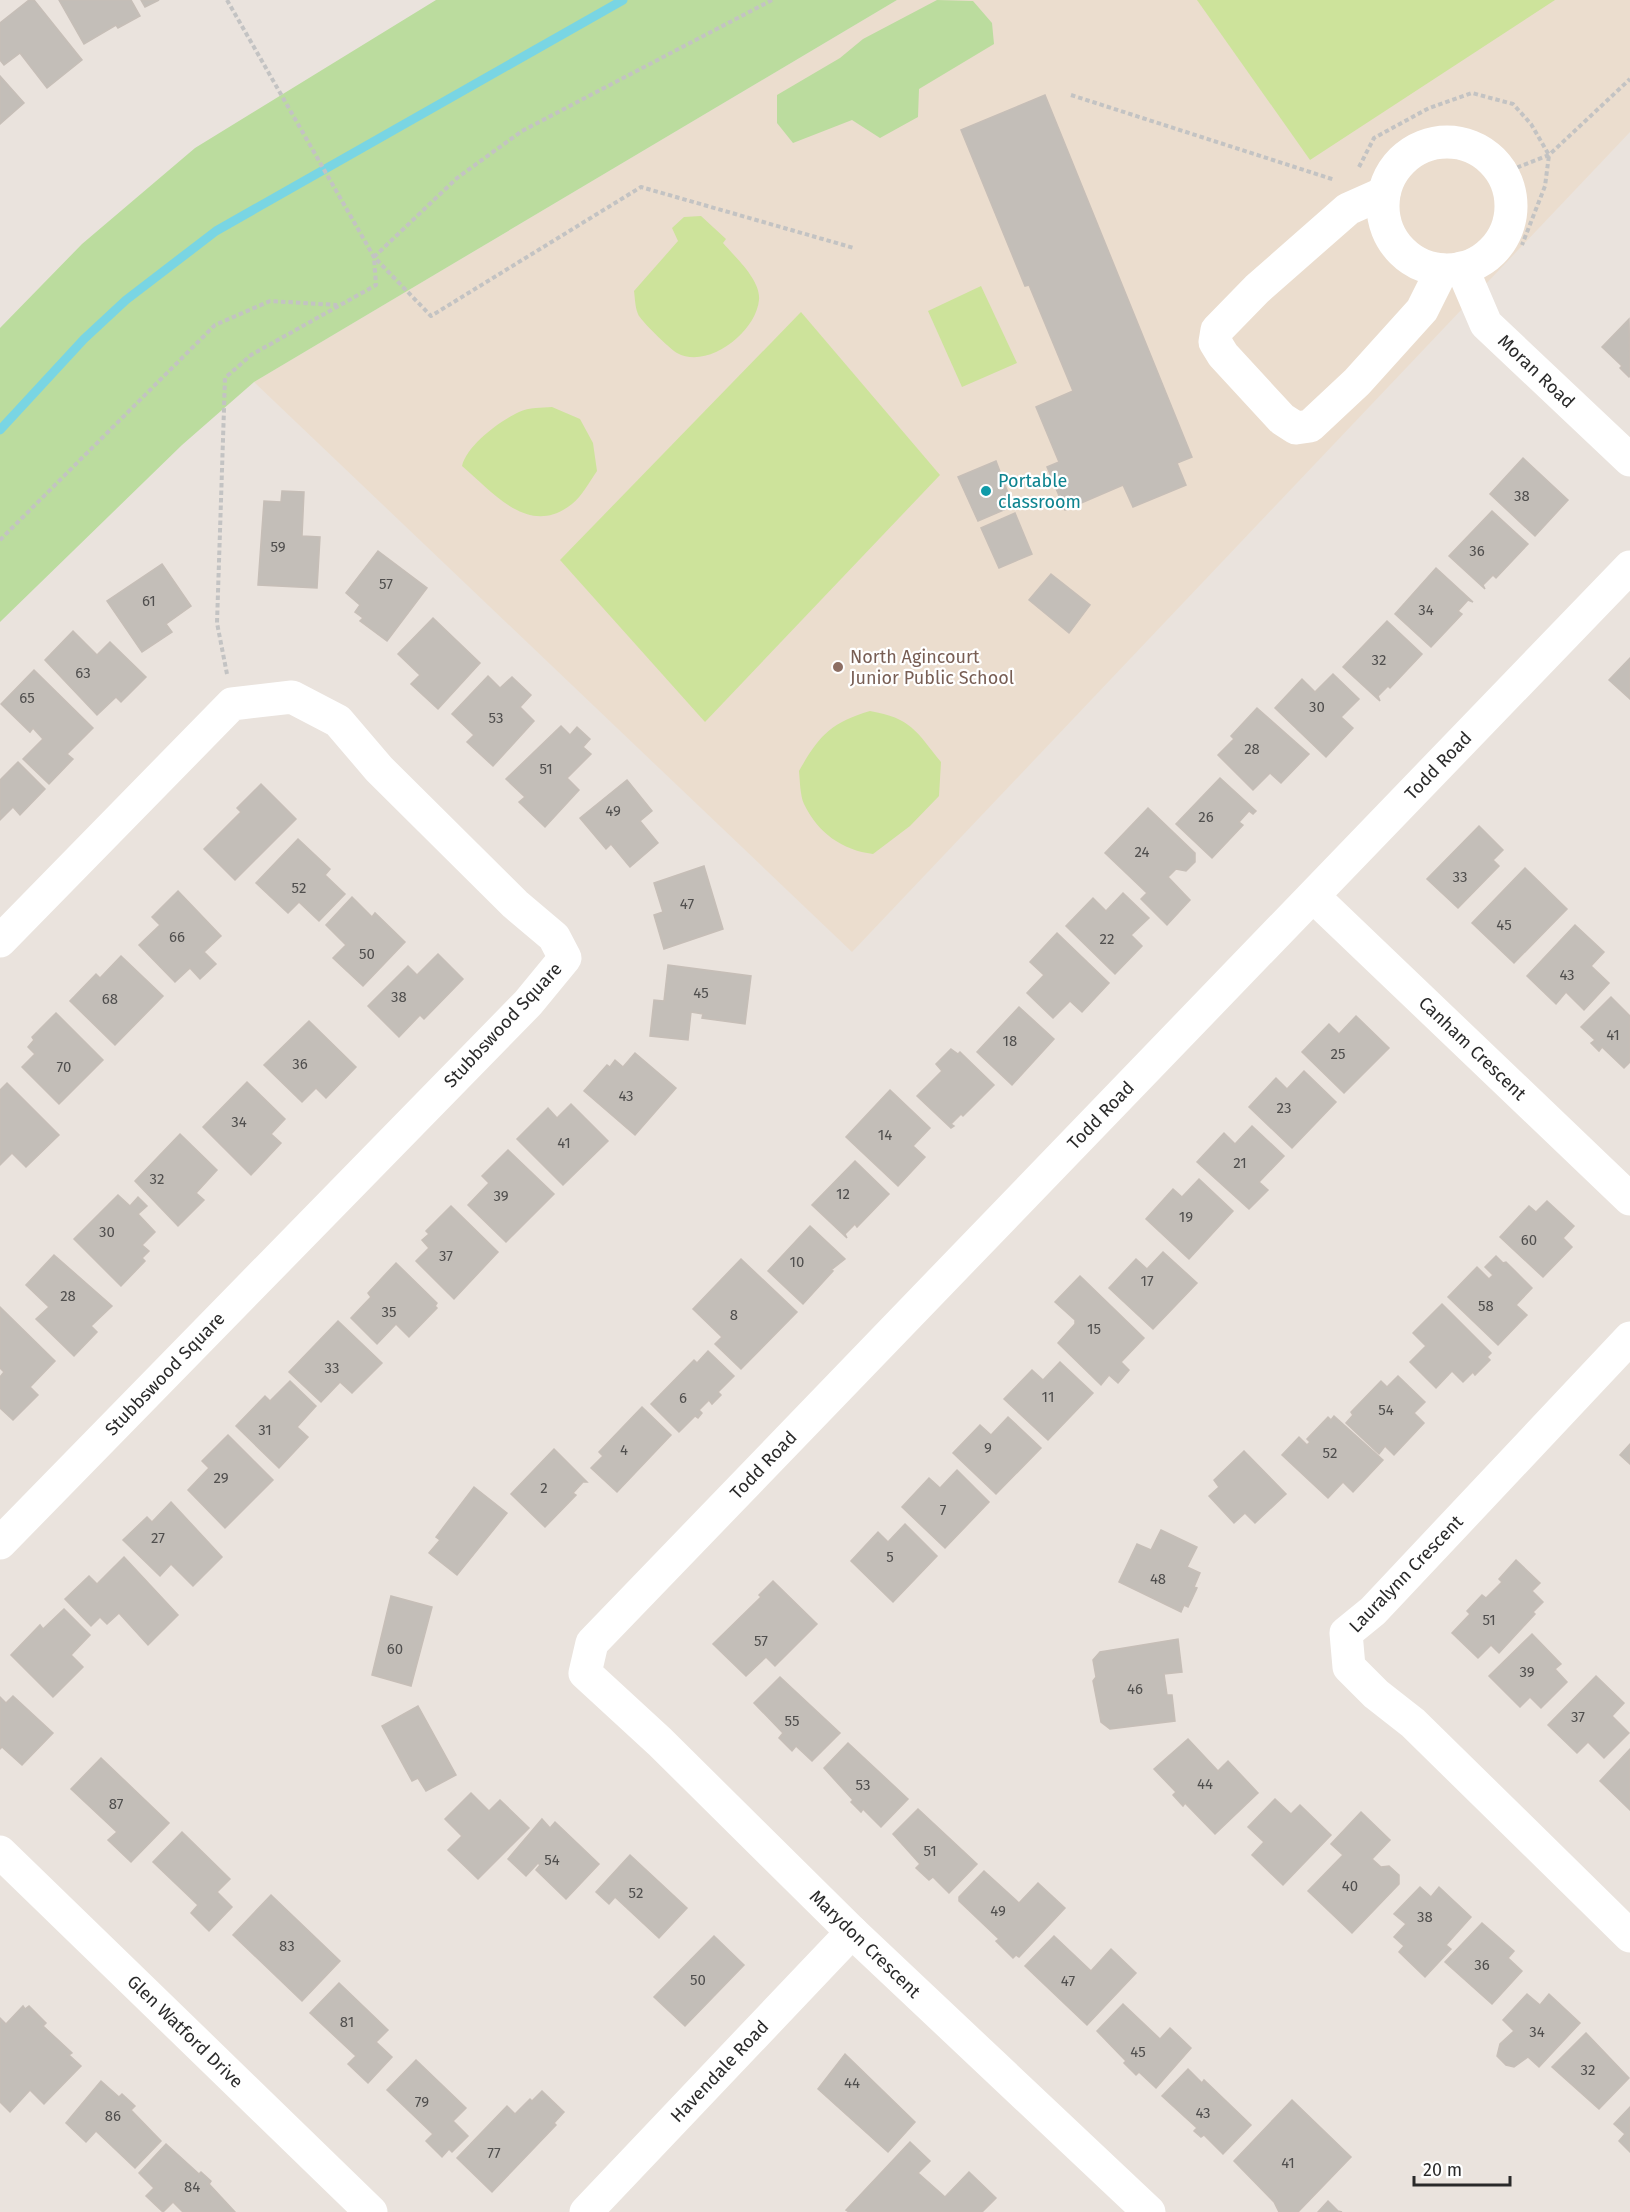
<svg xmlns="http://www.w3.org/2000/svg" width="1630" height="2212" font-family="'Fira Sans',sans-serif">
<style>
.education{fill:#ebddce}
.green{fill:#bbdc9e}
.pitch{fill:#cde39b}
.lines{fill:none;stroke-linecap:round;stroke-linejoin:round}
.stream{stroke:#79d5e3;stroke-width:9}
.building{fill:#c3beb8;stroke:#c6beb7;stroke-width:1.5}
.path{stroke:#c3c3c3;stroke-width:4;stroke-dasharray:4.5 3;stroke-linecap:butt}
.minor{stroke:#fff;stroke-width:33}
.culture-dot{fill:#0f9aa8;stroke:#fff;stroke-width:2}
.education-dot{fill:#8d6e63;stroke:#fff;stroke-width:2}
.labels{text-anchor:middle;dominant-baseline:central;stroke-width:4.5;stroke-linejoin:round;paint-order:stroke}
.number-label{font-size:15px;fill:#504f4e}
.street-label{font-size:18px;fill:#2a2a2a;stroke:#fff}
.culture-label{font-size:18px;fill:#0d838f;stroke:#fff;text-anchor:start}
.education-label{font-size:18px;fill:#785e54;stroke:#fff;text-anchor:start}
</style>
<rect width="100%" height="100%" fill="#eae3dd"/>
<path class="education" d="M897,0h733v132l-778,820 -598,-570z"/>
<g class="green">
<path d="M436,0h461l-643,382 -72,63 -182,177v-294l82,-84 113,-96z"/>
<path d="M937,0l36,1 19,22 2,21 -75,45 -1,28 -38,21 -28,-18 -59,23 -16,-20v-28l63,-37 23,-19z"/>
</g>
<g class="pitch">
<path d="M1197,0h358l-245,160z"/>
<path d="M701,216l25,23 -3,4c12,14 38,37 36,57 -3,32 -51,70 -82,53 -7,-4 -37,-33 -39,-39 -3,-7 -3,-16 -4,-23l44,-50 -6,-13 12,-11z"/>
<path d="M981,286l36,77 -55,24 -34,-76z"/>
<path d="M801,312l139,163 -235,247 -145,-162z"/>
<path d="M552,407l28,12 13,24 4,28c-7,10 -15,25 -25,33 -43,34 -78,-11 -110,-38 5,-21 38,-45 57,-54 10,-5 23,-4 33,-5z"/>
<path d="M870,711c41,7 46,20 71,51l-2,34 -29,30 -37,28c-31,-4 -55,-21 -69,-50 -4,-9 -4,-23 -5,-33 20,-35 31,-48 71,-60z"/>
</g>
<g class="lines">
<path class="stream" d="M0,430l84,-91 42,-39 90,-69 407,-231"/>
</g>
<g class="building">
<path d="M29,0h5l48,60 -35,28 -27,-35 -16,12 -4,-5v-37z"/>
<path d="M59,0h72l9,16 -22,12 -2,-3 -32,19z"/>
<path d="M141,0h18l-14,7z"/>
<path d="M0,76l24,27 -24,21z"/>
<path d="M1045,95l147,362 -15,6 9,22 -53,22 -10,-22 -58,25 -18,-43 12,-5 -23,-55 37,-16 -44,-106 -4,1 -64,-156z"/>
<path d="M1629,319l1,57 -1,1 -9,-9 2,-2 -20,-19z"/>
<path d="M1523,458l45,42 -33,36 -45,-42z"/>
<path d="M996,461l17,45 -35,15 -20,-44z"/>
<path d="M282,491l22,1 -2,44 18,1 -3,51 -59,-3 6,-84 17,1z"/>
<path d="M1492,511l36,33 -32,34 -3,-3 -10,10 2,4 -36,-33z"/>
<path d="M1015,513l17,41 -33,14 -18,-40z"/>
<path d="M378,551l49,37 -40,53 -27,-20 3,-3 -8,-6 5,-7 -14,-12z"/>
<path d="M162,564l29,42 -25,18 6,8 -30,20 -35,-51z"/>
<path d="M1436,568l37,34 -5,-2 -10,11 4,3 -31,33 -36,-33z"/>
<path d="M1051,574l39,31 -21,28 -40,-33z"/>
<path d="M433,618l47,45 -42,46 -27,-25 9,-9 -22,-21z"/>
<path d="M1387,621l35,33 -32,34 -2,-2 -10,10 2,5 -37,-34z"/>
<path d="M73,631l24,24 13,-13 36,35 -25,25 -5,-5 -19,18 -52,-55z"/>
<path d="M1630,658v41l-21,-19z"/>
<path d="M34,670l59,58 -26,26 6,5 -24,25 -26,-25 20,-20 -10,-11 -3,4 -29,-28z"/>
<path d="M1333,674l26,25 -18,18 12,11 -27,29 -51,-49 27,-29 13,13z"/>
<path d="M488,676l12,12 12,-11 19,18 -11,12 14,14 -41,45 -26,-24 7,-7 -22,-21z"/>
<path d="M1257,708l52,46 -28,29 -11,-10 -17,17 -35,-35 16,-16 -3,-3z"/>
<path d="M561,726l9,9 7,-8 13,12 -7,8 8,7 -24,24 12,12 -34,37 -26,-25 6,-5 -19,-18z"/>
<path d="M18,762l27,27 -25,26 -7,-8 -13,13v-40z"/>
<path d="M1220,778l36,33 -3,3 -4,-3 -10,11 4,3 -31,33 -36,-34z"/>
<path d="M627,780l25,31 -12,10 18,22 -28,24 -19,-23 -5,5 -26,-31z"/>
<path d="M261,784l35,35 -61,61 -31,-31 37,-37 -4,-4z"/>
<path d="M1148,808l47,45v9l-9,9 -10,-2 -8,8 22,23 -23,25 -26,-26 6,-6 -42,-40z"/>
<path d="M1479,826l24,24 -10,10 6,6 -41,42 -31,-29z"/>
<path d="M298,839l32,30 -5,6 20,19 -26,27 -20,-19 -11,11 -32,-30z"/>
<path d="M704,866l19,63 -59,20 -10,-34 9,-3 -9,-29z"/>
<path d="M1525,868l42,41 -53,54 -42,-40z"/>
<path d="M178,891l43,45 -17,16 12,12 -16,15 -10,-11 -15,14 -36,-37 21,-20 -8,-8z"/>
<path d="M1123,893l26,25 -18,17 11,11 -27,28 -49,-48 27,-28 13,13z"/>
<path d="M352,897l20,20 3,-4 30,29 -42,44 -30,-28 13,-13 -20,-20z"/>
<path d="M1575,925l29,27 -13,14 18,17 -25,27 -18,-18 -10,12 -29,-28z"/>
<path d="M1057,933l52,50 -27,29 -12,-11 -17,17 -26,-25 17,-18 -14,-13z"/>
<path d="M438,954l25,25 -39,40 -4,-4 -21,22 -31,-31 40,-40 9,9z"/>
<path d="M121,956l42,40 -48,49 -45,-44 26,-27 4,4z"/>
<path d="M668,965l83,11 -6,48 -43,-6 1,-4 -12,-2 -3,28 -38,-4 4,-36 10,1z"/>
<path d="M1611,997l19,19v46l-6,6 -22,-21 -3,4 -8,-8 4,-3 -14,-13z"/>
<path d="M1019,1007l35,32 -42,46 -35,-33z"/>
<path d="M56,1013l47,47 -44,44 -37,-37 13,-13 -7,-7 6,-7 -2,-3z"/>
<path d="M1356,1016l33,32 -45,45 -42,-41 27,-28 10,10z"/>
<path d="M309,1021l47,46 -30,31 -10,-10 -14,14 -38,-37z"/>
<path d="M951,1049l7,5 2,-2 34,33 -31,31 -2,-2 -10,10 3,2 -3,2 -34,-32 25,-25 -6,-7z"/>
<path d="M635,1053l41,35 -41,47 -51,-44 23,-26 3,2 5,-7 8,7z"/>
<path d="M1304,1071l32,31 -44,46 -43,-41 27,-29 11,11z"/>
<path d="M247,1082l38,37 -14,15 10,9 -30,32 -48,-48z"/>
<path d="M7,1083l52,52 -33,32 -14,-14 -12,12v-75z"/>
<path d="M890,1090l40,38 -17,18 12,11 -27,29 -52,-49z"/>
<path d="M571,1104l37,37 -45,44 -46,-46 31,-31 9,10z"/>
<path d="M1252,1126l32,30 -25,26 9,8 -19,19 -52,-47 27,-29 11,11z"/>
<path d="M180,1134l37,36 -21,23 8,7 -26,26 -43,-45z"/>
<path d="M508,1150l46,44 -48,48 -38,-37 21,-22 -7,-7z"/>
<path d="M855,1161l34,33 -32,33 -2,-3 -10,10 2,4 -35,-33z"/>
<path d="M1199,1179l34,32 -44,48 -43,-40 27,-30 9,8z"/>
<path d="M118,1195l12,11 8,-9 9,9 -9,8 17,18 -13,13 7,6 -7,7 3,3 -24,25 -47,-47z"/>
<path d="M1547,1201l27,25 -11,12 9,9 -29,30 -43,-40 29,-31 7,6z"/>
<path d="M451,1206l47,46 -44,47 -38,-38 13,-13 -7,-8 7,-6 -3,-3z"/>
<path d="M810,1226l35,33 -14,11 2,1 -30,33 -35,-33z"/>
<path d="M1163,1252l34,31 -44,46 -44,-41 27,-29 11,10z"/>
<path d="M54,1255l58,51 -21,20 6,6 -23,24 -38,-37 13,-12 -23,-22z"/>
<path d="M1496,1256l7,7 3,-1 26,26 -16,17 11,10 -29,30 -50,-48 29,-30 12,12 4,-4 -8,-8z"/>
<path d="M741,1259l56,53 -56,57 -26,-25 7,-7 -29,-28z"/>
<path d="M396,1263l41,40 -2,3 2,2 -28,29 -13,-13 -19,20 -26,-26 20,-21 -3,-4z"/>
<path d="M1080,1276l64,62 -23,24 8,8 -11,13 -9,-8 -8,10 -43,-42 17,-19v-4l-20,-18z"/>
<path d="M1442,1304l49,49 -4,4 3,3 -15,15 -2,-3 -10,10 -11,-11 -16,17 -26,-26 16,-16 -13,-13z"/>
<path d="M0,1307l55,54 -25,26 8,8 -25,25 -13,-12v-31l4,-5 -4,-4z"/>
<path d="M338,1321l44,42 -30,30 -12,-11 -19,20 -32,-30z"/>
<path d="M708,1351l26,25 -16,16 3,3 -9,9 -3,-4 -10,10 3,3 -4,5 -3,-2 -16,16 -28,-28 43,-44 3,3z"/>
<path d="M1060,1362l33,31 -45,47 -44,-41 28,-29 11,10z"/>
<path d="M1398,1376l27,26 -11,11 10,10 -30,32 -9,-9 -6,8 -33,-31 7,-8 -2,-3 30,-31 6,6z"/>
<path d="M290,1381l26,25 -19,21 11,10 -29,31 -43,-42 29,-30 5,5z"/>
<path d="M642,1407l29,28 -54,57 -26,-24 12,-12 -4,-4z"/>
<path d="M1334,1416l49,44 -30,32 -10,-10 -15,16 -46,-43 17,-18 8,8 3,-3 -3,-3 21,-22 3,3z"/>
<path d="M1008,1417l33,31 -45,46 -43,-41 27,-28 11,10z"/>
<path d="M228,1435l45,45 -48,48 -37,-38 21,-22 -7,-7z"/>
<path d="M1630,1444v20l-10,-9z"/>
<path d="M554,1449l33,33h-4l-10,11 3,2 -31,32 -34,-33z"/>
<path d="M1244,1451l42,43 -31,29 -10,-10 -11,10 -25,-27 10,-9 -5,-7z"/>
<path d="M957,1470l32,32 -44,46 -43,-41 27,-29 11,10z"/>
<path d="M474,1487l33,26 -50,62 -28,-22 11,-13 -4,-3z"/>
<path d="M171,1502l51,55 -29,29 -22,-22 -11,12 -37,-36 24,-23 5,5z"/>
<path d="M905,1524l32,32 -44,46 -42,-41 27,-29 10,10z"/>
<path d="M1161,1530l36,17 -10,20 13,6 -6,14 3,1 -9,19 -4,-2 -3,7 -62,-30 18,-38 14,6z"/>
<path d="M124,1557l54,58 -30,30 -29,-32 -12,11 -7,-7 -9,9 -26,-27 24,-23 8,8z"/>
<path d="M1516,1560l24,23 -8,8 11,11 -10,10 2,2 -36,39 -8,-8 -13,13 -26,-25 18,-19 -3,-3 15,-16 4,3 16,-16 -3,-3z"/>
<path d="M773,1581l44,43 -42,42 -9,-9 -20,19 -33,-32 48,-47 -2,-2z"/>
<path d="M391,1596l41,11 -21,79 -39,-11z"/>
<path d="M64,1609l26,26 -19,20 12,12 -30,30 -42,-42 29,-30 3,4z"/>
<path d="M1532,1634l29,30 -6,5 12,13 -26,26 -11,-11 -10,10 -31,-31z"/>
<path d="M1178,1639l4,33 -18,2 3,21h5l3,26 -65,8 -9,-7 -8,-41 3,-4 -3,-17 7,-8z"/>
<path d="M1596,1676l28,27 -12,13 17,17 -25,25 -16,-16 -11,11 -29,-28z"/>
<path d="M780,1677l60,56 -28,28 -16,-15 -4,5 -13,-13 4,-5 -29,-30z"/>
<path d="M13,1696l40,37 -31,32 -20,-18 -2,2v-52l6,6z"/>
<path d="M418,1706l38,69 -30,16 -8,-13 -6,3 -30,-55z"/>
<path d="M1188,1739l30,32 10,-10 30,32 -43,41 -30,-31 -2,3 -10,-11 3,-3 -22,-23z"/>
<path d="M848,1743l60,56 -27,28 -18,-18 -2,3 -10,-10 2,-2 -29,-32z"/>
<path d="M1630,1749v61l-30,-29z"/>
<path d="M101,1758l68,65 -38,39 -23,-22 9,-8 -46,-43z"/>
<path d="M471,1793l18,18 11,-11 29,28 -51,51 -30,-29 14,-14 -17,-17z"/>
<path d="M1275,1799l16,15 9,-9 31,30 -48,50 -31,-30 12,-13 -16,-15z"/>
<path d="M918,1809l59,55 -28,29 -16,-16 -4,3 -13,-12 4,-4 -27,-30z"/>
<path d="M1361,1812l29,28 -18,19 9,8 8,-1 10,9v9l-47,49 -44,-42 35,-36 -12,-11z"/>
<path d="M542,1819l8,9 5,-6 44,42 -33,35 -30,-29 4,-5 -2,-2 -12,13 -18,-17z"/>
<path d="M182,1832l48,47 -13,13 15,15 -23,24 -18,-18 7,-8 -45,-43z"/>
<path d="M630,1855l57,53 -28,30 -44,-41 -6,7 -13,-12z"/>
<path d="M984,1871l35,32 19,-20 27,25 -46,49 -3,-2 -3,3 -17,-17 3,-2 -40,-38v-4z"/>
<path d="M1420,1887l11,10 8,-10 32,30 -25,28 5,4 -26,28 -26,-25 5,-6 -10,-9 12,-13 -12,-10z"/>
<path d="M271,1895l69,66 -38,40 -69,-66z"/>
<path d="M1482,1923l32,28 -6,7 14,13 -30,33 -47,-42z"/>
<path d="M714,1936l30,29 -59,61 -31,-29z"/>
<path d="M1054,1936l37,35 20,-22 25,24 -49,52 -62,-59z"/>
<path d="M339,1983l49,47 -12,12 16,15 -24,26 -20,-19 8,-8 -46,-43z"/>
<path d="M1527,1994l13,11 9,-11 31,29 -41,44 -11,-10 -14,10 -8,-2 -9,-9 3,-12 14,-13 -11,-11z"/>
<path d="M1123,2004l37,35 10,-11 21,20 -35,40 -17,-16 -3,3 -12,-12 2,-2 -29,-30z"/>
<path d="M23,2006l2,3 4,-3 17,17 -3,3 29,27 -3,2 12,11 -37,38 -14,-14 -20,22 -10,-10v-84l6,6z"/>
<path d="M1586,2033l43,45 -30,31 -47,-42z"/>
<path d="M845,2054l70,68 -27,30 -70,-63z"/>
<path d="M416,2060l50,48 -13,13 15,15 -16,16 -3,-3 -7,8 -16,-16 7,-7 -46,-44z"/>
<path d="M1188,2069l14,14 2,-3 47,45 -28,29 -19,-19 -3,2 -7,-6 3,-3 -35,-32z"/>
<path d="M101,2081l18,16 3,-3 13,12 -4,4 30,31 -26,27 -39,-37 -10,11 -20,-19z"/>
<path d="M542,2091l22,21 -10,11 2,2 -64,67 -35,-34 50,-52 8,8 15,-15 2,2z"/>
<path d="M1292,2100l59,57 -53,55h-19l-5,-10 -40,-41z"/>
<path d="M1630,2107v45l-11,-11 6,-7 -11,-10z"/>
<path d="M910,2142l20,19 -12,12 27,24 24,-25 27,26 -14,14h-133l-3,-2z"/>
<path d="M166,2144l33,30 2,-2 10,9 -2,3 26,28h-52l-10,-10 -10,10 -17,-16 8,-8 -15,-15z"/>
<path d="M1328,2201l10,10 4,1h-24z"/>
</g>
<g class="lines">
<g class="path">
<path d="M227,0l147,257 57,59 210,-129 213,61"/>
<path d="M1071,95l264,85"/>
<path d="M1359,167l15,-29 55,-30 43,-15 41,11 18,20 18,31 -4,31 -23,59"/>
<path d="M1503,173l46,-18 81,-76"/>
<path d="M374,257l83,-79 65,-47 250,-131"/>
<path d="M0,540l215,-215 55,-24 67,4"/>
<path d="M227,674l-10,-51 8,-245 26,-23 125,-70 -2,-28"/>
</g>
<g class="minor">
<circle cx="1447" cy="206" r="64"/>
<path d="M1384,193l-36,16 -91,80 -40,41 -2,12 8,13 59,64 14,9 14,-2 47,-44 65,-72 20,-40"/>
<path id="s1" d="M1462,268l24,56 144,136"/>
<path id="s2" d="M1314,897l316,302"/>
<path d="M0,941l232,-237 60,-7 46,24 41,48 136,135 39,33 11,21 -37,45 -528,540"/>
<path d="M1630,1338l-257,273 -27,22 3,34 27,27 37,29 217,213"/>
<path id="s3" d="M0,1852l371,360"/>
<path id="s4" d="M586,2212l266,-280"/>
<path id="s5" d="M1149,2212l-297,-280 -192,-190 -75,-69 7,-30 1038,-1076"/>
</g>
</g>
<circle class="culture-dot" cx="986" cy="491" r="6"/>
<circle class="education-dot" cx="838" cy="667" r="6"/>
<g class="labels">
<g class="number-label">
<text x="1522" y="496">38</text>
<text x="278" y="547">59</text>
<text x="1477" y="551">36</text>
<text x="386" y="584">57</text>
<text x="149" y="601">61</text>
<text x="1426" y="610">34</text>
<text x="1379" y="660">32</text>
<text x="83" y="673">63</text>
<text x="27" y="698">65</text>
<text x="1317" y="707">30</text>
<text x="496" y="718">53</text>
<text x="1252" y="749">28</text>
<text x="546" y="769">51</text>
<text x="613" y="811">49</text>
<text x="1206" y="817">26</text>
<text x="1142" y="852">24</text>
<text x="1460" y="877">33</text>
<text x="299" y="888">52</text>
<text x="687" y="904">47</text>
<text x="1504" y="925">45</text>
<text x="177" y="937">66</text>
<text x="1107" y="939">22</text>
<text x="367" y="954">50</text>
<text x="1567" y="975">43</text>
<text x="701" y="993">45</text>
<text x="399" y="997">38</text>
<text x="110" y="999">68</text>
<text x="1613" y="1035">41</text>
<text x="1010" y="1041">18</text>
<text x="1338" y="1054">25</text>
<text x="300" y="1064">36</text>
<text x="64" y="1067">70</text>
<text x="626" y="1096">43</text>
<text x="1284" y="1108">23</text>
<text x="239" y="1122">34</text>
<text x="885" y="1135">14</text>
<text x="564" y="1143">41</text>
<text x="1240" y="1163">21</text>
<text x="157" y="1179">32</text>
<text x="843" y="1194">12</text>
<text x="501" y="1196">39</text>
<text x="1186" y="1217">19</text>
<text x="107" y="1232">30</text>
<text x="1529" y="1240">60</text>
<text x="446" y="1256">37</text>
<text x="797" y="1262">10</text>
<text x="1147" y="1281">17</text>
<text x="68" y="1296">28</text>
<text x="1486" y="1306">58</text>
<text x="389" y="1312">35</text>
<text x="734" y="1315">8</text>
<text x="1094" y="1329">15</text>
<text x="332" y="1368">33</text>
<text x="1048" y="1397">11</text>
<text x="683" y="1398">6</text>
<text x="1386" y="1410">54</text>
<text x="265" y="1430">31</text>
<text x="988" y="1448">9</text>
<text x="624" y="1450">4</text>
<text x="1330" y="1453">52</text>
<text x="221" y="1478">29</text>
<text x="544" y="1488">2</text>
<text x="943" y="1510">7</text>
<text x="158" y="1538">27</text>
<text x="890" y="1557">5</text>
<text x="1158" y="1579">48</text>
<text x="1489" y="1620">51</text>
<text x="761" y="1641">57</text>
<text x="395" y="1649">60</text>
<text x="1527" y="1672">39</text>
<text x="1135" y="1689">46</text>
<text x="1578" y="1717">37</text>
<text x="792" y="1721">55</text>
<text x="1205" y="1784">44</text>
<text x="863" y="1785">53</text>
<text x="116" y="1804">87</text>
<text x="930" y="1851">51</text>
<text x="552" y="1860">54</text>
<text x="1350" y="1886">40</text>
<text x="636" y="1893">52</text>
<text x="998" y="1911">49</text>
<text x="1425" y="1917">38</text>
<text x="287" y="1946">83</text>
<text x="1482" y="1965">36</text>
<text x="698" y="1980">50</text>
<text x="1068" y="1981">47</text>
<text x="347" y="2022">81</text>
<text x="1537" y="2032">34</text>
<text x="1138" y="2052">45</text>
<text x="1588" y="2070">32</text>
<text x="852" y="2083">44</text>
<text x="422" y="2102">79</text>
<text x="1203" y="2113">43</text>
<text x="113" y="2116">86</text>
<text x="494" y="2153">77</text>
<text x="1288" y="2163">41</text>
<text x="192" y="2187">84</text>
</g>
<g class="street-label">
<text stroke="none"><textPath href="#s1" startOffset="130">Moran Road</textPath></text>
<text stroke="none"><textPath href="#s5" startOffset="2030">Todd Road</textPath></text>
<text transform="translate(503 1025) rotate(-47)">Stubbswood Square</text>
<text stroke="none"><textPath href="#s2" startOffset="219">Canham Crescent</textPath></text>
<text stroke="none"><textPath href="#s5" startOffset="1544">Todd Road</textPath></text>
<text transform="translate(165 1374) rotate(-46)">Stubbswood Square</text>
<text stroke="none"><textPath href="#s5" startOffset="1058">Todd Road</textPath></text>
<text transform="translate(1406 1574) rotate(-46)">Lauralynn Crescent</text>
<text transform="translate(865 1944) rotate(44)">Marydon Crescent</text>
<text stroke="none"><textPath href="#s3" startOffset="258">Glen Watford Drive</textPath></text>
<text stroke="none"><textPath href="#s4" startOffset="194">Havendale Road</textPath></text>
</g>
<g class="culture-label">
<text x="998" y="481">Portable<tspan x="998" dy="21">classroom</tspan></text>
</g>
<g class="education-label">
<text x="850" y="657">North Agincourt<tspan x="850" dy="21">Junior Public School</tspan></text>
</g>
</g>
<path d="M1414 2176v9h96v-9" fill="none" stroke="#2a2a2a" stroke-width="3"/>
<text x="1423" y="2176" font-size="18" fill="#2a2a2a" stroke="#ffffff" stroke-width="4.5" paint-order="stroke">20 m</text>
</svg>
